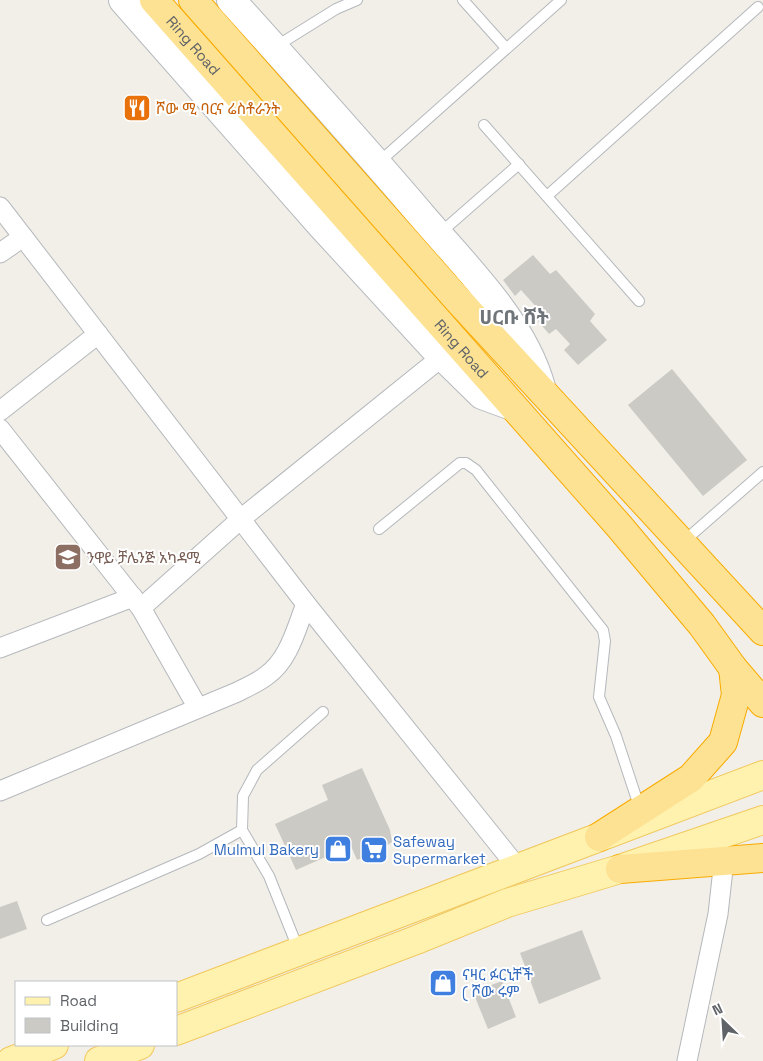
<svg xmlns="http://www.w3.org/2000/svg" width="763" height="1061" font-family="'Space Grotesk','Noto Sans Ethiopic',sans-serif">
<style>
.building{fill:#cccac5}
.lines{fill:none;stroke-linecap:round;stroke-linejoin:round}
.lane-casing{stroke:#b5b8bc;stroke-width:12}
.street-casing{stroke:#b5b8bc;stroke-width:21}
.secondary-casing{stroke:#b6babf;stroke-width:30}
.primary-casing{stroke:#f2c960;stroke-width:30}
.highway-casing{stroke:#f9ab00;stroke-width:30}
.lane{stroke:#fff;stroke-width:10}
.street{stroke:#fff;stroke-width:19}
.secondary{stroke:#fff;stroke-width:28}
.primary{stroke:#fff2af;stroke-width:28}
.highway{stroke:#fde293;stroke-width:28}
.labels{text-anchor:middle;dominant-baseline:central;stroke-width:4;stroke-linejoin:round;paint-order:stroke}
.street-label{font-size:15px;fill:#5f6368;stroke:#fff}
.food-label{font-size:15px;fill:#c56008;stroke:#fff;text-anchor:start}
.education-label{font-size:15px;fill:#785e54;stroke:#fff;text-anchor:start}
.shop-label{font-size:15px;fill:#366cbe;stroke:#fff;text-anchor:start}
.district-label{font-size:20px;font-weight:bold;fill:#70757a;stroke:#fff}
</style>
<rect width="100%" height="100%" fill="#f1efe8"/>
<g class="building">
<path d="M533,255l17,19 6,-4 39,44 -5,7 17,19 -29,25 -14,-15 6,-6 -14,-15 -7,5 -16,-19 6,-5 -18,-20 -6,6 -12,-16z"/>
<path d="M672,369l75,91 -44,36 -75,-91z"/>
<path d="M362,768l28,62 2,12 -11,8 -24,10 -6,-14 -55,24 -21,-46 53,-24 -6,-15z"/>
<path d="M17,901l10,28 -27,10v-32z"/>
<path d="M582,930l19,49 -62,25 -19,-51z"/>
<path d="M502,981l14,36 -28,12 -15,-37z"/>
</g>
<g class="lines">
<g class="lane-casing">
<g id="lane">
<path d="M463,0l43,48"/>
<path d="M275,47l61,-38 21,-9"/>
<path d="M484,125l155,176"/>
<path d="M378,163l183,-163"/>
<path d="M547,196l211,-189"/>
<path d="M439,234l80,-70"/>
<path d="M379,529l81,-66h6l10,7 127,160 2,11 -6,56 17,39 24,73"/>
<path d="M682,543l81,-71"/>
<path d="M242,830l27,46 30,75"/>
<path d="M47,920l152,-66 43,-24 1,-34 14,-26 66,-58"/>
</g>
</g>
<g class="street-casing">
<g id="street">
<path d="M0,207l306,397 211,263"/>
<path d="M0,253l23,-16"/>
<path d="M0,411l98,-77"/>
<path d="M0,429l141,179 57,100"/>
<path d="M141,608l101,-90 201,-162"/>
<path d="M0,648l133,-51"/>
<path d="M0,791l235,-98c10,-5 22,-10 31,-17 23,-16 30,-47 40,-72"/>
<path d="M687,1061l31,-147 6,-54"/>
</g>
</g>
<g class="secondary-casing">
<g id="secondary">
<path d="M123,0l198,225 113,123 48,47 30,11"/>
<path d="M231,0c65,72 129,143 192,217 43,50 100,105 118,170"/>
</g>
</g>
<g class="primary-casing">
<g id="primary">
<path d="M176,998l587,-223"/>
<path d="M176,1031l240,-91 91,-37 113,-34 143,-49"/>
<path d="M11,1061l43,-16"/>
<path d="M99,1061l41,-16"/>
</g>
</g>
<g class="highway-casing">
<g id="highway">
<path id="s1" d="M154,0l465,526 83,99 31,43 30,35"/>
<path d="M193,0l265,300 305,331"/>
<path d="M599,837l92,-59 32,-36 13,-47 -3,-27"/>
<path d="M620,869l143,-11"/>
</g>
</g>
<use href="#lane" class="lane"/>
<use href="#street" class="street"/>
<use href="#secondary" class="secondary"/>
<use href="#primary" class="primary"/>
<use href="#highway" class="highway"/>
</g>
<defs>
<g id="restaurant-square" transform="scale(1.4375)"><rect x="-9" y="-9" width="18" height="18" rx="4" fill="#e8710a" stroke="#fff"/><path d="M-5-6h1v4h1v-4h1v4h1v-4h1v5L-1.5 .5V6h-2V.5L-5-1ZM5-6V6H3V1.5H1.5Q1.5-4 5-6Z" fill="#fff"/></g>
<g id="school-square" transform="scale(1.4375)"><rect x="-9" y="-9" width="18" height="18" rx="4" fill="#8d6e63" stroke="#fff"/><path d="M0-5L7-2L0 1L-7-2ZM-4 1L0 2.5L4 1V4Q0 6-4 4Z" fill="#fff"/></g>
<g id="shop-square" transform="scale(1.4375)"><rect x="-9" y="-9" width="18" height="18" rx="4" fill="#3f7fe0" stroke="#fff"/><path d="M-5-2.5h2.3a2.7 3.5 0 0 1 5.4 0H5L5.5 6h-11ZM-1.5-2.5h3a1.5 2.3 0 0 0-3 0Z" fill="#fff"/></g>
<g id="supermarket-square" transform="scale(1.4375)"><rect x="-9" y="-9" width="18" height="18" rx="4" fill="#3f7fe0" stroke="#fff"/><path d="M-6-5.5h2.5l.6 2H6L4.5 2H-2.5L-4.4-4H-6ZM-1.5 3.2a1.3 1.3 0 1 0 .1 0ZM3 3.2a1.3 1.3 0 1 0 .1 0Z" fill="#fff"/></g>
</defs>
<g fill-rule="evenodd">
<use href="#restaurant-square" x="137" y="108"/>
<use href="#school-square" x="68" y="557"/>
<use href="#shop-square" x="338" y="849"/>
<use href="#supermarket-square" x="374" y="850"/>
<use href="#shop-square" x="443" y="983"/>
</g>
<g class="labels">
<g class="street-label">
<text stroke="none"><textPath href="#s1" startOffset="60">Ring Road</textPath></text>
<text stroke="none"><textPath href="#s1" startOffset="465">Ring Road</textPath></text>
</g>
<g class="food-label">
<text x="156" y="108">ሾው ሚ ባርና ሬስቶራንት</text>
</g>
<g class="education-label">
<text x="87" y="557">ንዋይ ቻሌንጅ አካዳሚ</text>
</g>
<g class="shop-label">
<text x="393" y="841">Safeway<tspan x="393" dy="17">Supermarket</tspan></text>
<text x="319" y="849" text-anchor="end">Mulmul Bakery</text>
<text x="462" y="974">ናዛር ፉርኒቸች<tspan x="462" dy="17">( ሾው ሩም</tspan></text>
</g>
<g class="district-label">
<text x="514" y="317">ሀርቡ ሸት</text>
</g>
</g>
<rect x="15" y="981" width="162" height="65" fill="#ffffff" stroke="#bfc1c3"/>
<rect x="25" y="997" width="25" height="8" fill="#fff2af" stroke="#bfc1c3"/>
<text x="60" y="1006" font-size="15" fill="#5f6368">Road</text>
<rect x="25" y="1018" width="25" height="15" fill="#cccac5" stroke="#bfc1c3"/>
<text x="60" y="1031" font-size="15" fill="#5f6368">Building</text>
<g transform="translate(723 1021) rotate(335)" stroke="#ffffff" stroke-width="4" paint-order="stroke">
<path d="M0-4L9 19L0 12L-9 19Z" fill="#5f6368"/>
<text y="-8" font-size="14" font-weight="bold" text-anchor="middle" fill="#5f6368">N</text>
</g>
</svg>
